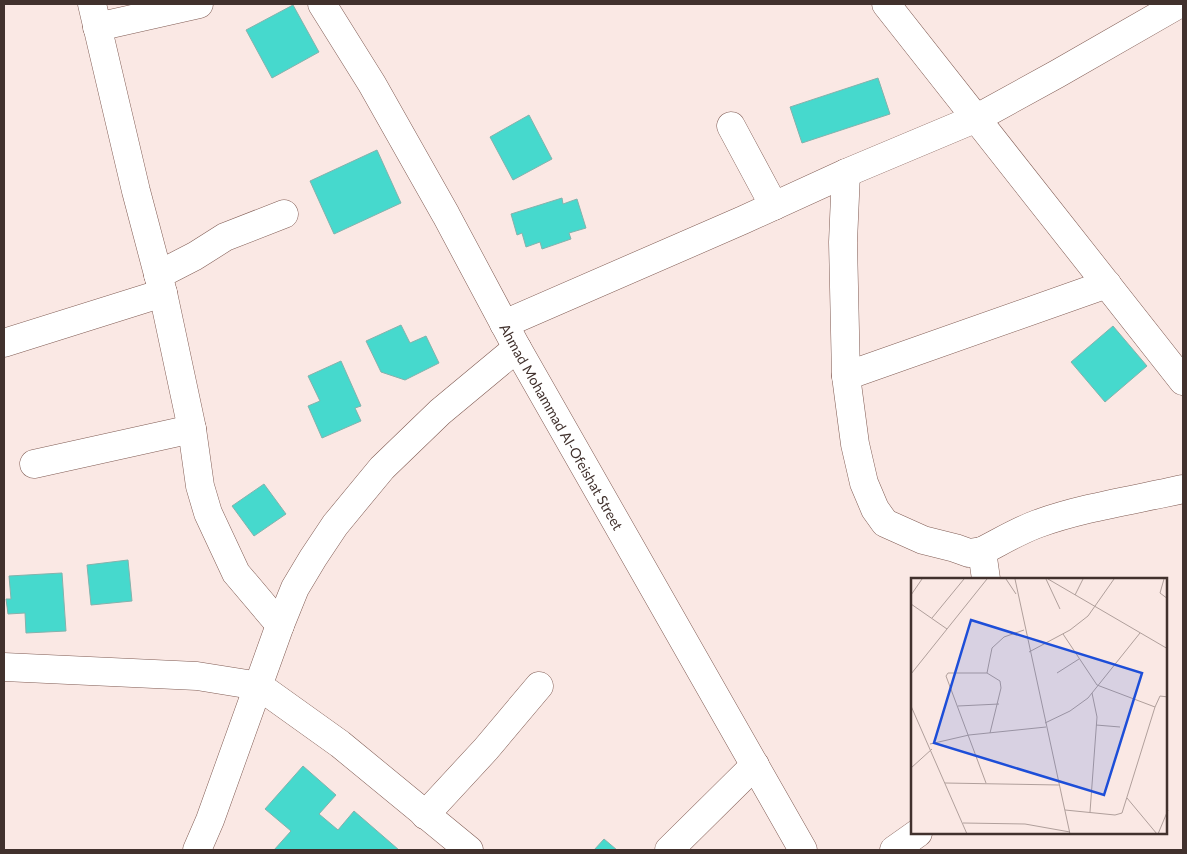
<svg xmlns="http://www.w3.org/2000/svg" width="1187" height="854" font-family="Lato,sans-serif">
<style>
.building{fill:#46d9cd;stroke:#84b2ac}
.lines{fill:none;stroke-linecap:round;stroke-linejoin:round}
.minor-casing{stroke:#805c54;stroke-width:29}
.minor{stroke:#fff;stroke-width:28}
.labels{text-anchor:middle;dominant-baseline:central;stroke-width:4;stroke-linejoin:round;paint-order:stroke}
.street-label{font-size:14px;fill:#41312d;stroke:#fafafa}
.inset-road{fill:none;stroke:#b09f9b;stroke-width:1}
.view{fill:#1d4ed8;fill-opacity:0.15;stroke:#1d4ed8;stroke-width:2.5}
.inset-edge{fill:none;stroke:#41312d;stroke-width:2.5}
</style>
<rect width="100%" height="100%" fill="#fae8e4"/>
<g class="building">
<path d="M293,5l26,47 -47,26 -26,-48z"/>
<path d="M878,78l12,36 -88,29 -12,-36z"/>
<path d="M529,115l23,44 -39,21 -23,-43z"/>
<path d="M377,150l24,53 -67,31 -24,-53z"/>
<path d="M562,198l1,6 14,-5 9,29 -17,5 2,6 -29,10 -2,-7 -14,5 -4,-14 -5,2 -6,-21z"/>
<path d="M401,325l9,18 16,-7 13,27 -34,17 -24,-8 -15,-31z"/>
<path d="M1113,326l34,40 -42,36 -34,-40z"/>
<path d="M341,361l20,45 -6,2 6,13 -39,17 -14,-32 12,-5 -12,-25z"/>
<path d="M264,484l22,30 -32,22 -22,-30z"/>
<path d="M128,560l4,41 -41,4 -4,-40z"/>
<path d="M62,573l4,58 -40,2 -1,-20 -17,1 -2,-15h5l-2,-23z"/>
<path d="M303,766l33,29 -17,19 19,16 16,-19 45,39h-125l17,-19 -26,-22z"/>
<path d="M604,839l13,11h-23z"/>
</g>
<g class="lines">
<g class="minor-casing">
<g id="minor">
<path d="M92,4l44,187 27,102 29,136 8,57 8,27 28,60 44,52"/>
<path id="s1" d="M322,4l50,80 74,131 71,133 286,502"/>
<path d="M886,4l297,377"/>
<path d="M97,27l102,-23"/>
<path d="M731,126l43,80"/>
<path d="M846,173l-3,69 3,134 9,68 9,39 11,26 10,14 38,17 32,8 14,5 13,-2 4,28"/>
<path d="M158,275l37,-19 30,-19 59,-23"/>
<path d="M504,324l239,-104 103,-47 131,-55 80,-44 122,-70"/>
<path d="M4,343l159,-50"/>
<path d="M846,376l261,-92"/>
<path d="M34,464l158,-35"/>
<path d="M982,551c18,-9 36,-20 55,-27 47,-17 98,-24 146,-35"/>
<path d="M4,667l193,9 62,10 81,58 129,106"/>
<path d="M425,815l61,-66 53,-63"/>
<path d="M197,850l13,-30 70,-195 15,-37 18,-30 22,-33 47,-57 58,-56 77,-64"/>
<path d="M669,850l86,-85"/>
<path d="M894,850l24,-17"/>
</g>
</g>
<use href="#minor" class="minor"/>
</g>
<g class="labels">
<g class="street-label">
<text stroke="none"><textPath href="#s1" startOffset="486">Ahmad Mohammad Al-Ofeishat Street</textPath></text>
</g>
</g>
<g transform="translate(911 578)">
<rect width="256" height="256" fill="#fae8e4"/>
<path class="inset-road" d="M95,1l10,15M104,1l55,255M135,1l14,30M137,1l120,70M253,1l-4,14 8,6M0,17l11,-16M164,17l8,-16M0,26l36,25M21,40l32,-39M152,56l34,51 58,22 -33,106 -7,2 -50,-5M118,74l41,-22 18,-14 26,-37M146,95l22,-14M0,96l76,-95M0,128l56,128M47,128l41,-2M244,129l5,-11 8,1M134,145l25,-12 18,-13 52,-65M185,147l24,2M79,155l11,-45 -1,-7 -13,-8 5,-25 12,-11 20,-7M19,166l39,-9 77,-8M0,190l21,-19M34,205l114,2M75,205l-40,-107 2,-3h39M216,220l30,36M179,234l7,-95 -5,-24M52,245l62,1 45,8M247,256l10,-24"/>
<path class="view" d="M60,42l171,53 -38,122 -170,-52z"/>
<rect width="256" height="256" class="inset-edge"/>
</g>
<rect width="1187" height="854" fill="none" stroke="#41312d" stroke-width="10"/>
</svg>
